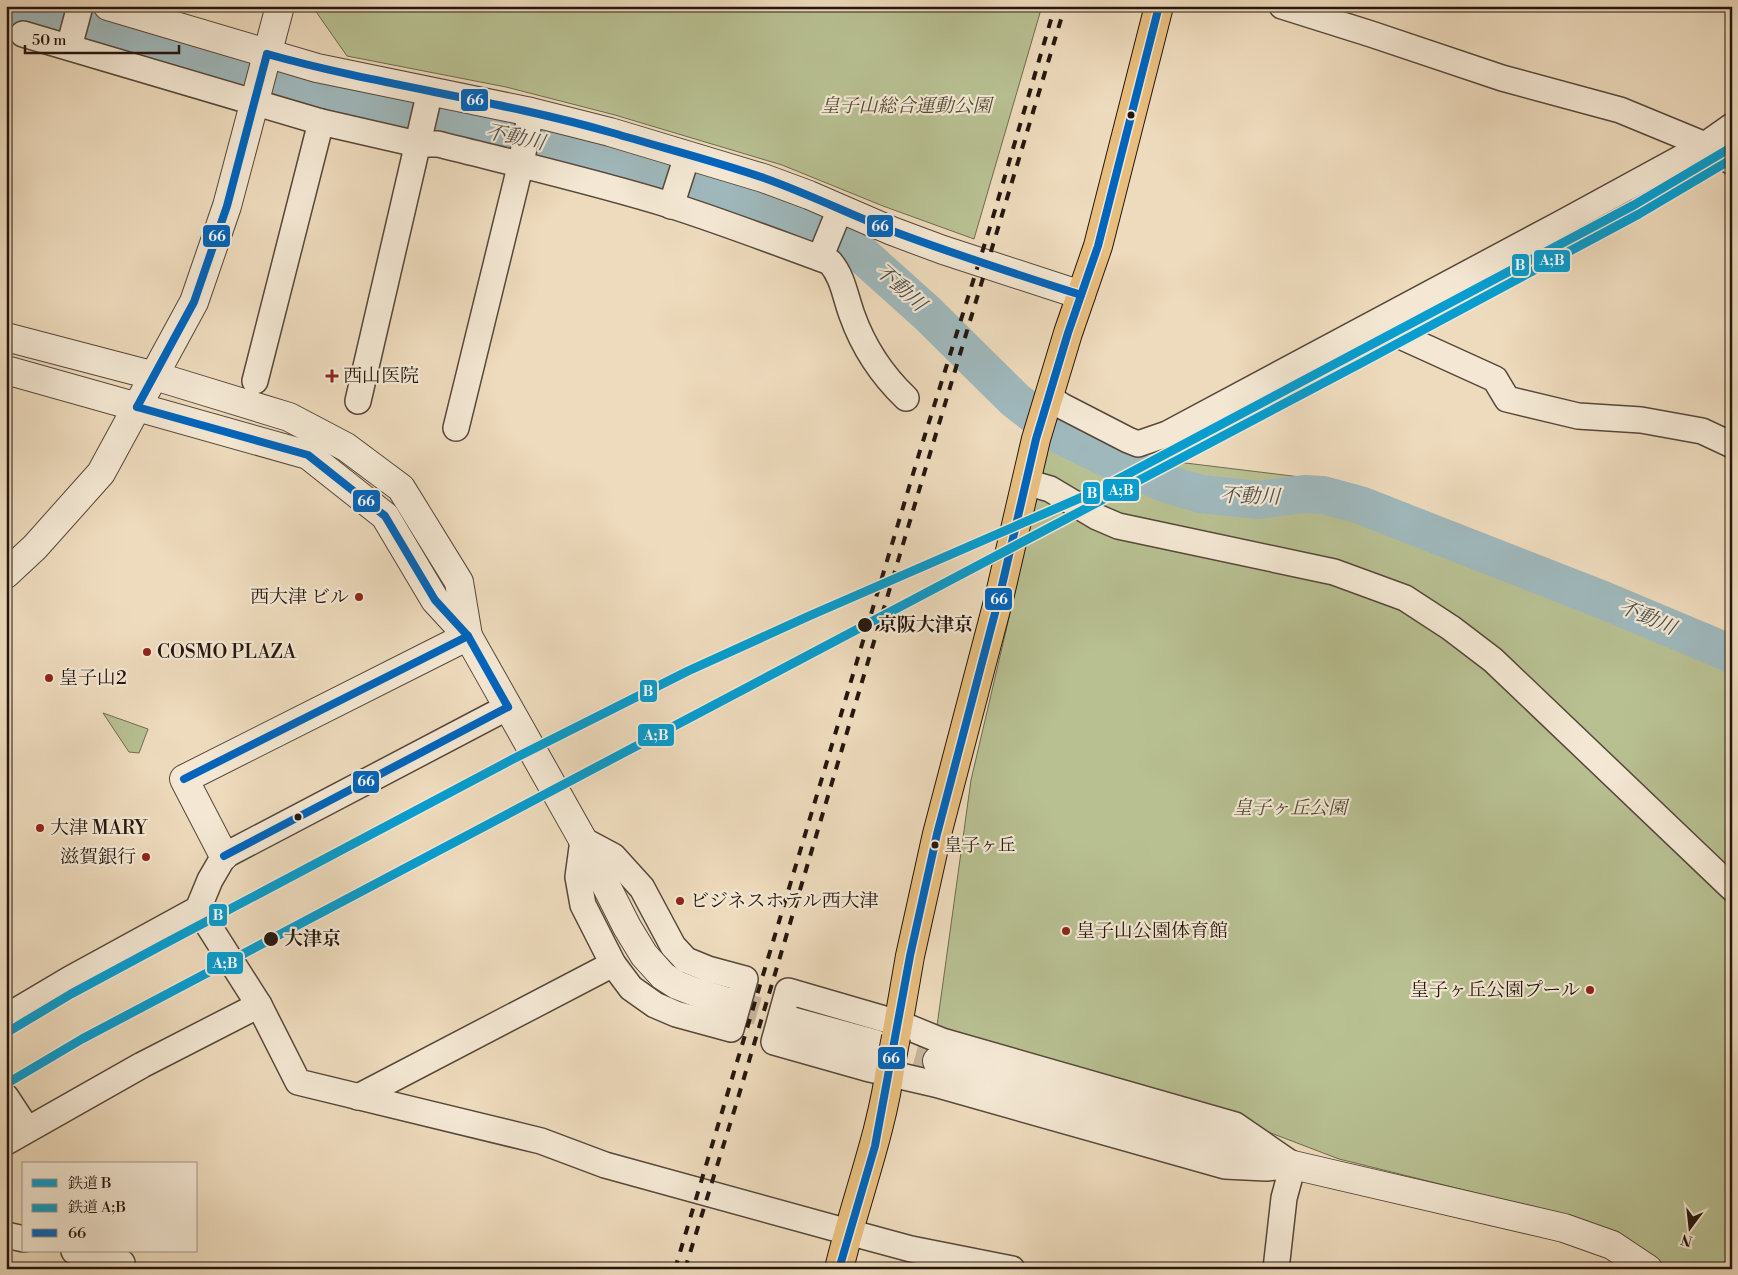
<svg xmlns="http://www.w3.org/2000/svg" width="1738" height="1275" font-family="'Libre Bodoni','Noto Serif JP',serif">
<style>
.green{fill:#b8c092;stroke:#6e6b50}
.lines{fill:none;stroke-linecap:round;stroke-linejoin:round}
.river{stroke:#9fb8bc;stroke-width:38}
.tertiary-tunnel{stroke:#c6b49a;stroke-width:28;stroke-dasharray:28 14;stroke-linecap:butt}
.minor-casing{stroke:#56473a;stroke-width:28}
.tertiary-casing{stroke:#56473a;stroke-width:30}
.primary-casing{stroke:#24160f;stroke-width:30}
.minor{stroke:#f4e8d4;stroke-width:25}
.tertiary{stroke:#f4e8d4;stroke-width:28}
.primary{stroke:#e7be7e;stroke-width:28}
.rail{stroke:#24160f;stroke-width:4;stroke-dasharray:9 9;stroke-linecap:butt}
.primary-bridge-casing{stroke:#24160f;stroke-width:30;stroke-linecap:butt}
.primary-bridge{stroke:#e7be7e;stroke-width:28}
.bus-1-casing{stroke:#f4e8d4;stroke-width:11}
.bus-1{stroke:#0065bd;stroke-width:8}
.rail-1-casing{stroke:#f4e8d4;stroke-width:12}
.rail-2-casing{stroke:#f4e8d4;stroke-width:12}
.rail-1{stroke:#079dcf;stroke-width:9}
.rail-2{stroke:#079dcf;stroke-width:9}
.bus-dot{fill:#24160f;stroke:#f4e8d4;stroke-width:2}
.poi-dot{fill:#8f2418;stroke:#f4e8d4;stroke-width:2}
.labels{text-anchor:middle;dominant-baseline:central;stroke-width:4.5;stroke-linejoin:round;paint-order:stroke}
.bus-label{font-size:18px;fill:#24160f;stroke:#f4e8d4;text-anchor:start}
.park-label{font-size:19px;font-style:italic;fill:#504936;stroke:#f4e8d4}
.poi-label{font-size:19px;fill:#24160f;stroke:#f4e8d4;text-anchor:start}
.stop-label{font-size:19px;font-weight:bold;fill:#24160f;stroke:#f4e8d4;text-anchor:start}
.water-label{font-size:20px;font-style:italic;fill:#4f4f4c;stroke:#f4e8d4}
.line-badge{stroke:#f4e8d4;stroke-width:2}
.badge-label{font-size:14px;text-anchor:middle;font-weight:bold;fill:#fff}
</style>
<rect width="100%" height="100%" fill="#eedbbd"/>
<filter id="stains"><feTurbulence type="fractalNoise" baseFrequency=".004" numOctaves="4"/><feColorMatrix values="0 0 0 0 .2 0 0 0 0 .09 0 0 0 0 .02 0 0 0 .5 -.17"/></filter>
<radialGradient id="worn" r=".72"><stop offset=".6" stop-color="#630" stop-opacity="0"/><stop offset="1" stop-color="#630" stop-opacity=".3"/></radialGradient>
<g class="green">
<path d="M312,6h730l-68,233 -91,-33 -101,-41 -167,-50 -109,-28 -159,-31z"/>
<path d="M1052,415l76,41 197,24 407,167v622h-64l-29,-22 -110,-41 -190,-47 -76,-29 -318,-95 -8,-9 34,-246 45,-192z"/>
<path d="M103,713l45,16 -9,24 -10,-1z"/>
</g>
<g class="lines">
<path class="river" d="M20,6l291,90 234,47 100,26 166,52 37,21 79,71 88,87 47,36 51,25 54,23 34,10 57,6 46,-6 19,1 37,10 243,95 129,54"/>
<g class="tertiary-tunnel">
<path d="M731,1003l60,18"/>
<path d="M875,1044l62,17"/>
</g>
<g class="minor-casing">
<g id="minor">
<path d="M1282,6l89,28 131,44 118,32 85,35 27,17"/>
<path d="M23,34l298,88"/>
<path d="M69,47l11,-41"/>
<path d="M671,206l16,-50"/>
<path d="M820,258l20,-49"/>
<path d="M1374,324l121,55 12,20 71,17 63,4 61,11 30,14"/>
<path d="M255,381l66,-259 96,22h21c79,20 158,38 235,62 53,17 105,37 157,56 13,15 15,34 22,53 11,31 30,60 54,83"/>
<path d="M1048,397l14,9 66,34 10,4 29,-10 393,-210 145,-79 27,-19"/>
<path d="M358,401l72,-310"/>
<path d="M456,428l65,-265 10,-51"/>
<path d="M1026,482l24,7 47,28 21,9 216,46 71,26 46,30 42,32 239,228"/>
<path d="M583,840l30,16 29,32 31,58 13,14 22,9 37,10 -14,50 -55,-15 -21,-9 -24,-17 -18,-24 -30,-59 -5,-28z"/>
<path d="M198,909l61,96 39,77 243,59 64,24 258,71 48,13 101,20"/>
<path d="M788,991l110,32 44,18 293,84 58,40 -27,3 -41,-2 -290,-82 -69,-16 -92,-26z"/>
<path d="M6,1017l64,-38 128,-70 12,-29 14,-24 284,-149"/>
<path d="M6,1097l21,32"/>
<path d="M358,1097l255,-133"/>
<path d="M6,1142l136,-77 117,-60"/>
<path d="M6,1235l18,4"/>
<path d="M74,1251l48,12"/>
<path d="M1276,1269l8,-71 9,-33"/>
</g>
</g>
<g class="tertiary-casing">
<g id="tertiary">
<path d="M108,6l209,62 214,44 79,20 153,46 46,17 83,36 51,19 138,45"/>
<path d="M6,337l149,39 134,41 57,30 55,41 58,94 9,54"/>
<path d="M6,370l302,85 77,61 50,84 33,36 115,204 44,87 17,28 19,21 14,9 18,7 36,11"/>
<path d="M6,574l29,-27 66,-74 93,-171 33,-96 53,-200"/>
<path d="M224,856l-40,-77 284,-143"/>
<path d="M791,1021l84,23"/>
<path d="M937,1061l356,104 271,63 48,17 36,24"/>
</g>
</g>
<g class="primary-casing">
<g id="primary">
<path d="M896,1037l14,-81 27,-122 63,-240 36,-155 32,-106 30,-87 61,-240"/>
<path d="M839,1269c16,-69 43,-135 52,-206"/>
</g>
</g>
<use href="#minor" class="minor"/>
<use href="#tertiary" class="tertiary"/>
<use href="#primary" class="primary"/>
<g class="rail">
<path d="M675,1269l244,-815 71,-227 65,-221"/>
<path d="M685,1269l50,-161 194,-651 136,-451"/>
</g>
<g class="primary-bridge-casing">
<path id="primary-bridge" d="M891,1063l5,-26"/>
</g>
<use href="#primary-bridge" class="primary-bridge"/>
<g class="bus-1-casing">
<g id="bus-1">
<path d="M267,54c114,32 232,46 346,79 50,15 102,28 151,45 45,16 87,37 131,54 61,23 124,43 186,63"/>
<path d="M137,407l171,48 77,61 50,84 33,36 40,71"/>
<path d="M137,407l57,-105 33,-96 40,-152"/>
<path d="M184,779l284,-143"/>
<path d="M224,856l284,-149"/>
<path d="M839,1269l36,-123 35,-190 27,-122 63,-240 36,-155 32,-106 30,-87 61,-240"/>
</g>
</g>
<use href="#bus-1" class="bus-1"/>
<g class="rail-1-casing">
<path id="rail-1" d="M6,1033l65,-39 93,-50 351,-186 173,-87 121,-55 285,-124 540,-287 98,-58"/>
</g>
<g class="rail-2-casing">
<path id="rail-2" d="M11,1081l71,-42 1281,-677 276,-148 93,-55"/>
</g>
<use href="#rail-1" class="rail-1"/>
<use href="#rail-2" class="rail-2"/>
</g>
<g class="bus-dot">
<circle cx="1131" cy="115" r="4.5"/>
<circle cx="865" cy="625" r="8"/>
<circle cx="298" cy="817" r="4.5"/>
<circle cx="935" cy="845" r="4.5"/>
<circle cx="271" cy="939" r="8"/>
</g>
<g class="poi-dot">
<path d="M329.5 368.5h5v5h5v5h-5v5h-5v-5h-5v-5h5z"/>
<circle cx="359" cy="597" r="5"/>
<circle cx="147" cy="652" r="5"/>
<circle cx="49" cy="678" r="5"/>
<circle cx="40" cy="828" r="5"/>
<circle cx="146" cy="857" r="5"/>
<circle cx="680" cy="901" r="5"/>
<circle cx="1066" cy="931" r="5"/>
<circle cx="1590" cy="990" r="5"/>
</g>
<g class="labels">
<g class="bus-label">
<text x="944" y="845">皇子ヶ丘</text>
</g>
<g class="park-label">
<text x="906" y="106">皇子山総合運動公園</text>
<text x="1290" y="808">皇子ヶ丘公園</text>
</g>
<g class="poi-label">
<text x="343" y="376">西山医院</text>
<text x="349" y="597" text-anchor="end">西大津 ビル</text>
<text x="157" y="652">COSMO PLAZA</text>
<text x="59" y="678">皇子山2</text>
<text x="50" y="828">大津 MARY</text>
<text x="136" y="857" text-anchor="end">滋賀銀行</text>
<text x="690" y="901">ビジネスホテル西大津</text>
<text x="1076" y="931">皇子山公園体育館</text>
<text x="1580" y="990" text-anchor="end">皇子ヶ丘公園プール</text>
</g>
<g class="stop-label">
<text x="878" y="625">京阪大津京</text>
<text x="284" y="939">大津京</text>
</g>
<g class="water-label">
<text transform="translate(515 138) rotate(12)">不動川</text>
<text transform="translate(900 288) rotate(42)">不動川</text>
<text transform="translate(1250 497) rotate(2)">不動川</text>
<text transform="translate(1647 618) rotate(23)">不動川</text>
</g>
</g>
<g class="line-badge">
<rect x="460" y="88" width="29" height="24" rx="5" fill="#0065bd"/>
<rect x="866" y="214" width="28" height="24" rx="5" fill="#0065bd"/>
<rect x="202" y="224" width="29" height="24" rx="5" fill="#0065bd"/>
<rect x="1533" y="249" width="38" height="24" rx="5" fill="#079dcf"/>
<rect x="1511" y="253" width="19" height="24" rx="5" fill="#079dcf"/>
<rect x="1102" y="478" width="38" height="24" rx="5" fill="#079dcf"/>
<rect x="1082" y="481" width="19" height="24" rx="5" fill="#079dcf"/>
<rect x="352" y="489" width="29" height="24" rx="5" fill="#0065bd"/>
<rect x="984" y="587" width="29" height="24" rx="5" fill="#0065bd"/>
<rect x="639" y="679" width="19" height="24" rx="5" fill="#079dcf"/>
<rect x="637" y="723" width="38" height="24" rx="5" fill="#079dcf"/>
<rect x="352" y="770" width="28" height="24" rx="5" fill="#0065bd"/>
<rect x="208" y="903" width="20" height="24" rx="5" fill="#079dcf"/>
<rect x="206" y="951" width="38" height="24" rx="5" fill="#079dcf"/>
<rect x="877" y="1046" width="29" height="24" rx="5" fill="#0065bd"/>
</g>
<g class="badge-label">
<text x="475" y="105">66</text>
<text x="880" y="231">66</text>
<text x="217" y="241">66</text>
<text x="1552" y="265">A;B</text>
<text x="1520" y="270">B</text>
<text x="1121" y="495">A;B</text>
<text x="1092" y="498">B</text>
<text x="366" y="506">66</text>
<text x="999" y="604">66</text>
<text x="648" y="696">B</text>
<text x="656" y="740">A;B</text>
<text x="366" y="786">66</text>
<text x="218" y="920">B</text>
<text x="225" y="968">A;B</text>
<text x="891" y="1063">66</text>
</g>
<rect width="1738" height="1275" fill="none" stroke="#eedbbd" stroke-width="25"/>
<rect x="8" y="8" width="1723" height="1260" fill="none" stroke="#24160f" stroke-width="2.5"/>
<rect x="12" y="12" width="1713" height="1250" fill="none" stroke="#24160f"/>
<rect x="22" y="1162" width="175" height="90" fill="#f4e8d4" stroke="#a19485"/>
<rect x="32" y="1179" width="25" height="8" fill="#079dcf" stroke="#a19485"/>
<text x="68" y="1188" font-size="15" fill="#24160f">鉄道 B</text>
<rect x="32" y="1204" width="25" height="8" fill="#079dcf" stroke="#a19485"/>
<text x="68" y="1212" font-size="15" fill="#24160f">鉄道 A;B</text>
<rect x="32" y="1229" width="25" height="8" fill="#0065bd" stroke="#a19485"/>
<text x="68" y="1238" font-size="15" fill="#24160f">66</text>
<g transform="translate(1690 1228) rotate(195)" stroke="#f4e8d4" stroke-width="4" paint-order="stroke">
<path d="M0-4L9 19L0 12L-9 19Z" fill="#24160f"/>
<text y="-8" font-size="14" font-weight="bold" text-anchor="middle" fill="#24160f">N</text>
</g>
<path d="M25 45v8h154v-8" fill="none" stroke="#24160f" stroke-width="2.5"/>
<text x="32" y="45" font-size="15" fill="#24160f" stroke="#f4e8d4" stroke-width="4" paint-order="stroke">50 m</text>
<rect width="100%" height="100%" filter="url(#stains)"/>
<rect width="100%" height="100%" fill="url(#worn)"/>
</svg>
